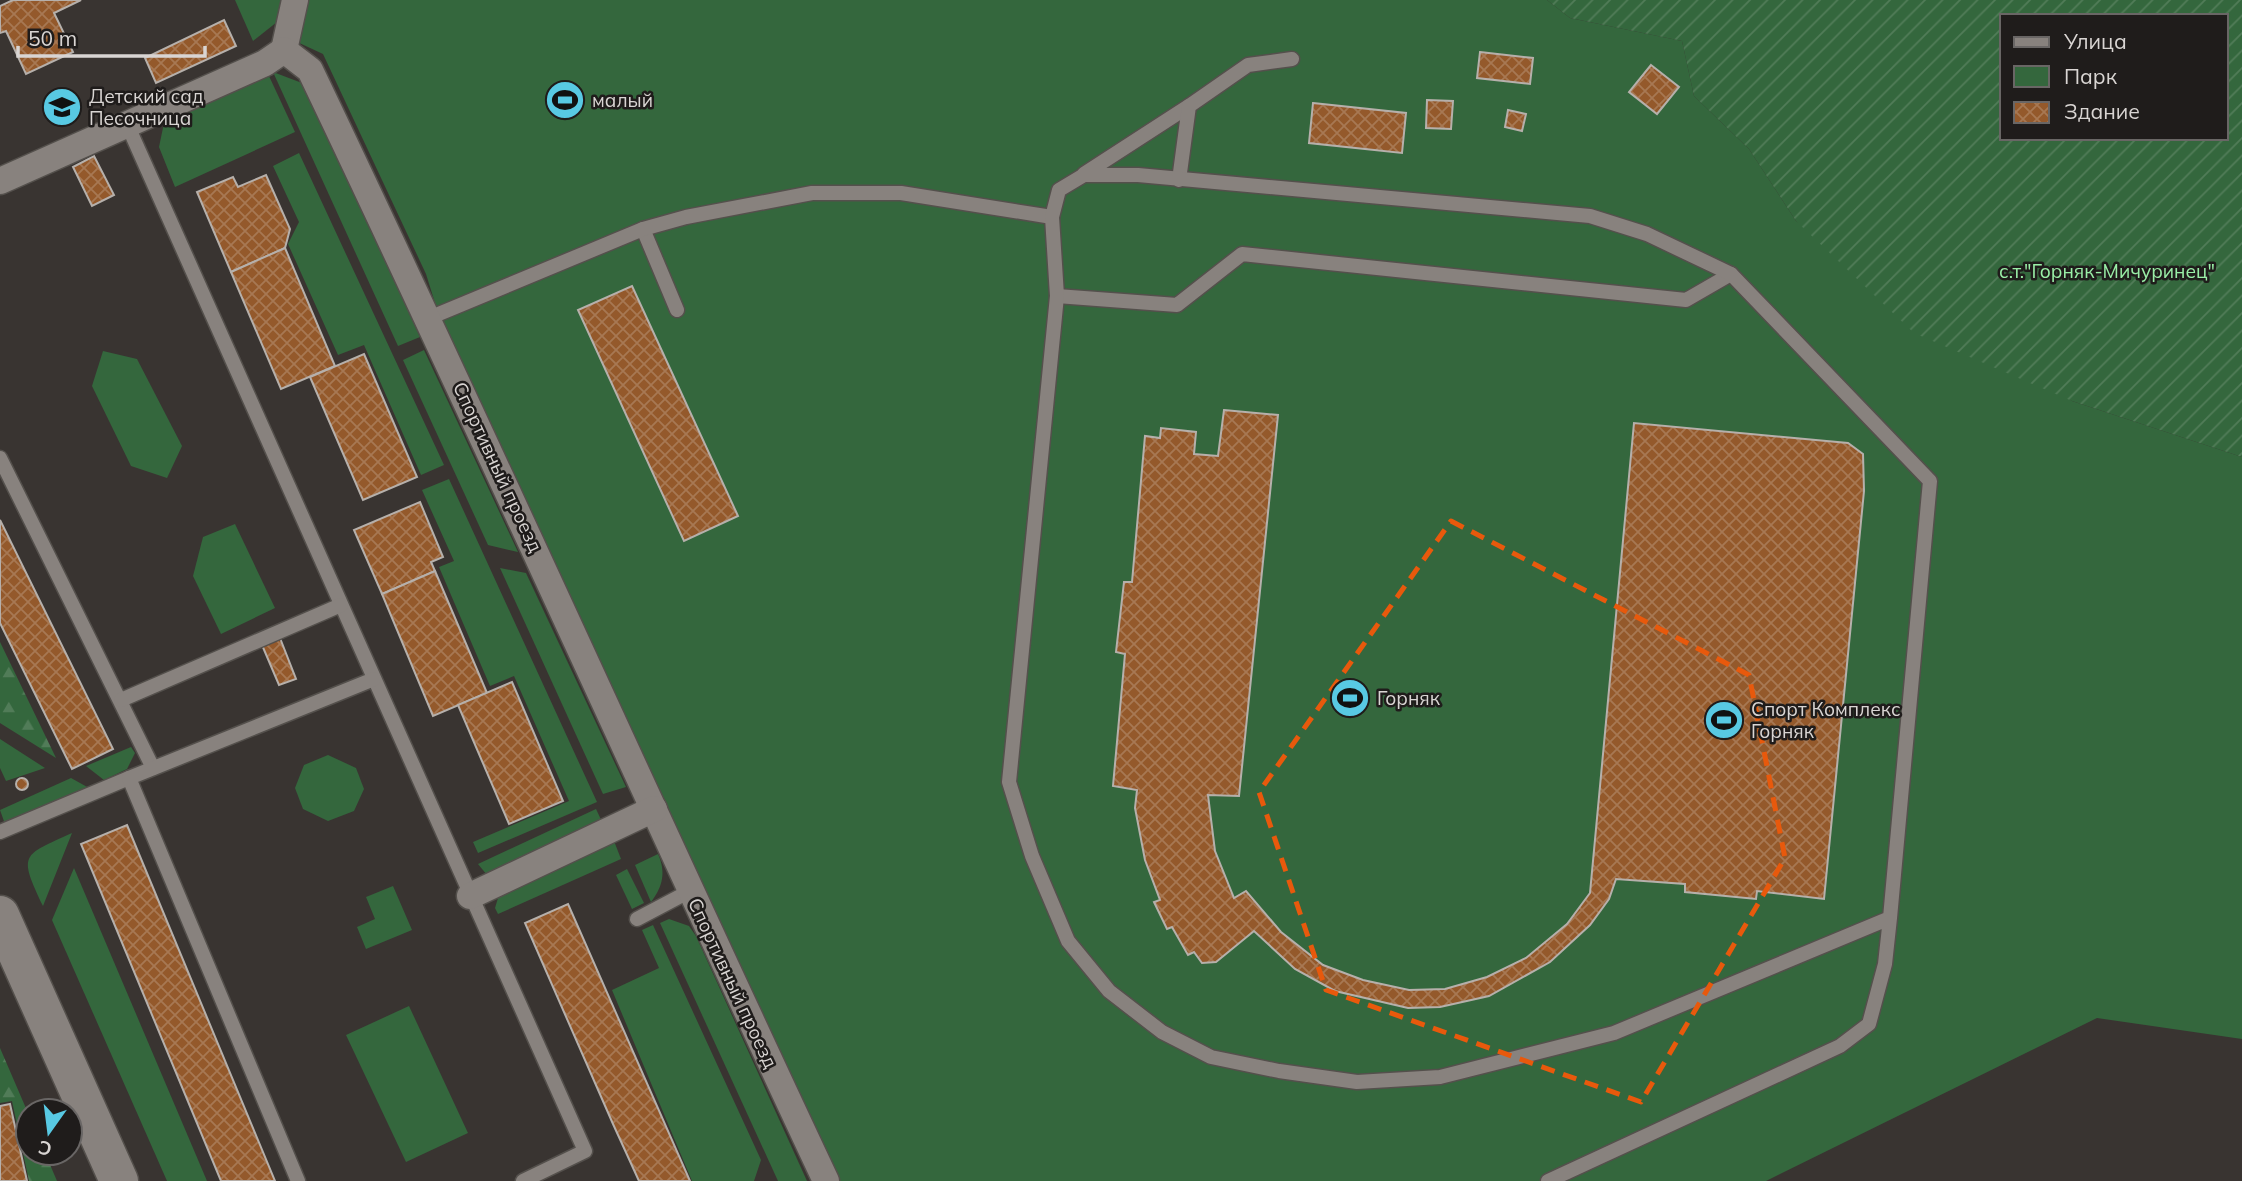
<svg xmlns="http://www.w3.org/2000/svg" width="2242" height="1181" font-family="Mulish,sans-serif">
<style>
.green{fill:#34673d}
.forest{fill:url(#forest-firs)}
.garden{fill:url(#garden-furrows);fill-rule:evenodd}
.building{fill:url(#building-cross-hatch);stroke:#b6b0ab;stroke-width:2}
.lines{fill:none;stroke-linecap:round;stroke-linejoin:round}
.lane-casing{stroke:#54504c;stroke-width:17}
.street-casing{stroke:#54504c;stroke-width:29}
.secondary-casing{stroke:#54504c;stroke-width:41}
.lane{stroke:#88827e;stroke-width:14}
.street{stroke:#88827e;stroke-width:26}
.secondary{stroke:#88827e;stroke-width:38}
.marked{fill:none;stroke:#e8590c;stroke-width:5;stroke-dasharray:14 9;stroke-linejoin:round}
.labels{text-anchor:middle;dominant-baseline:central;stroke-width:5;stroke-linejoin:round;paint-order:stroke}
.poi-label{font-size:19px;fill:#d9d5d3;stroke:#1f1c1b;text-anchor:start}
.park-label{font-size:19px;fill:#9aefa7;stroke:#1f1c1b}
.street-label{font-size:19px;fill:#d9d5d3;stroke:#1f1c1b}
</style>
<defs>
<pattern id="forest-firs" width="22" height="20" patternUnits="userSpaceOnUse" patternTransform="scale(1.75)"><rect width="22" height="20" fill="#34673d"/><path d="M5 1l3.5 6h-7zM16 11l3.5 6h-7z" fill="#517c58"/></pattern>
<pattern id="garden-furrows" width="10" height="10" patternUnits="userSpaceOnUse" patternTransform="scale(1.75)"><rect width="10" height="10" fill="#34673d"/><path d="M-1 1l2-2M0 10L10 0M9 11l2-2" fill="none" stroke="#517c58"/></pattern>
<pattern id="building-cross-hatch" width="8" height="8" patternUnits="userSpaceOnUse" patternTransform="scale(1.75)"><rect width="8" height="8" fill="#94592b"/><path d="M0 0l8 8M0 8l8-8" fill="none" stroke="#a77853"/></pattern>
</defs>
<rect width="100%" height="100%" fill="#393431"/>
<g class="green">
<path d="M235,0h49l-2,18 -29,23z"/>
<path d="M305,0h1242l23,18 112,23 12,55 55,53 47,72 276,180 170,56v582l-145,-21 -331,163h-927l-278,-605 -18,-32 -94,-196 -23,-74 -103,-220 -28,-13z"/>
<path d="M273,72l29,11 7,8 111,246 -22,9z"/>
<path d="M269,76l26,56 -120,55 -16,-40 5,-24z"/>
<path d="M299,153l145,312 -23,10 -57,-130 -26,10 -50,-111 11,-22 -26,-56z"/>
<path d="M424,350l94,202 -30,-7 -85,-185z"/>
<path d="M103,351l34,8 45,87 -15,32 -36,-12 -39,-80z"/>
<path d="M449,479l148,323 -119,51 -5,-11 96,-41 -55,-125 -24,10 -51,-119 15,-6 -32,-71z"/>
<path d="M235,524l40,84 -54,26 -28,-58 10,-39z"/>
<path d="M500,568l26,5 100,214 -23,7z"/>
<path d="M0,739l45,29 -39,13 -6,-13z"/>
<path d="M131,747l4,6 -8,16 -23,11 -18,-14z"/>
<path d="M328,755l28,13 8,21 -10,22 -26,10 -25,-12 -8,-21 9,-23z"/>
<path d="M71,778l18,10 -84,36 -5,-14z"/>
<path d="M596,809l8,17 -117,49 -9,-11z"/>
<path d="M72,833l-29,73c-25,-53 -21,-50 29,-73z"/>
<path d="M614,841l7,18 -123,55 -3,-6 3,-10 8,-7z"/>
<path d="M658,854c8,18 5,32 -7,48l-16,-37z"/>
<path d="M74,868l133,313h-40l-115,-261z"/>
<path d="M627,869l17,34 -12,6 -16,-34z"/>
<path d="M393,886l19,44 -46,19 -9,-22 18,-8 -9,-22z"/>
<path d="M669,919l20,7 7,10 111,245h-29l-118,-258z"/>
<path d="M653,925l108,235 -7,21h-62l-80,-191 47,-22 -17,-38z"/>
<path d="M409,1006l59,127 -62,29 -60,-127z"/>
</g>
<g class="forest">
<path d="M0,642l56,116 -56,-35z"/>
<path d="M0,1048l28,65v40h17l12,28h-28l-17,-80 -12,2z"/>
</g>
<path class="garden" d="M1547,0h695v457l-170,-56 -158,-68 -118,-112 -47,-72 -55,-53 -12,-55 -112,-23zM2002,16h224v122h-224z"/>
<g class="building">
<path d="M13,0h68l-27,13 19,39 -47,22 -20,-43 -6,2v-27z"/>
<path d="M224,20l12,26 -80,37 -11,-25z"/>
<path d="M1480,52l53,6 -3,26 -53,-6z"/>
<path d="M1651,65l28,22 -22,27 -28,-22z"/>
<path d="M1427,100l26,1 -2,28 -25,-1z"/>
<path d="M1313,103l93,10 -4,40 -93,-10z"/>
<path d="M1508,110l18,4 -4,17 -17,-4z"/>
<path d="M94,156l20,39 -22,11 -19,-39z"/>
<path d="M266,175l24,54 -5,19 -54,24 -34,-80 36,-15 5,10z"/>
<path d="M285,248l50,118 -54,23 -50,-117z"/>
<path d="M632,286l106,230 -54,25 -106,-231z"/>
<path d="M364,354l53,123 -54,23 -53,-123z"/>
<path d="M1224,410l54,5 -39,381 -31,-1 7,56 19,47 12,-7 35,41 42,33 40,15 46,10 36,-1 42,-12 39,-19 41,-34 23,-31 44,-470 214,20 15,11 1,37 -40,408 -67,-8 -1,8 -71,-7v-8l-69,-5 -7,20 -19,26 -40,37 -61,34 -49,11 -32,1 -73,-17 -40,-22 -41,-38 -38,31 -14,1 -8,-11 -6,3 -16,-28 -5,2 -13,-27 6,-2 -15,-40 -10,-52 2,-18 -24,-4 12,-132 -9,-2 8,-70h8l13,-146 15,2 1,-10 35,4 -2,22 24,2z"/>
<path d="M420,502l23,55 -12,5 4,9 -53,23 -28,-64z"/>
<path d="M0,520l113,229 -41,20 -72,-146z"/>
<path d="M435,571l52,122 -54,23 -51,-122z"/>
<path d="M280,638l16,41 -17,6 -17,-40z"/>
<path d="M512,682l51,119 -54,23 -51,-119z"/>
<circle cx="22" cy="784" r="6"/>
<path d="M127,825l12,29 136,327h-54l-140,-337z"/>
<path d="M568,904l122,277h-51l-26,-57 -88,-201z"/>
<path d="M10,1104l17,77h-27v-75z"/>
</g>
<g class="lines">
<g class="lane-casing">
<g id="lane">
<path d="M127,124l458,1027 -62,30"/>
<path d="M1084,174l105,-68"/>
<path d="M1179,180l10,-74 59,-41 44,-6"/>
<path d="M643,229l34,81"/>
<path d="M1057,296l120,9 65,-51 444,46 45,-26"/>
<path d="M429,318l214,-89 43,-12 126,-24h89l151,24"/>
<path d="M0,458l153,310"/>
<path d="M121,700l220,-95"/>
<path d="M0,832l129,-54"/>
<path d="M637,919l53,-28"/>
<path d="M298,1181l-169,-403 245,-99"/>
<path d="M1548,1181l292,-135 29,-22 16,-60 5,-46 -276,115 -174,44 -83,5 -78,-11 -68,-14 -49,-25 -53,-41 -41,-50 -36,-85 -23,-74 48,-486 -5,-79 7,-27 25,-15h54l452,41 57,18 84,40 199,207 -40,437"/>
</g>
</g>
<g class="street-casing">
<g id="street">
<path d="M284,50l11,-50"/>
<path d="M0,181l265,-118 19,-13 26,20c176,368 342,741 516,1111"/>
<path d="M470,896l184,-87"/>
</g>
</g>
<g class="secondary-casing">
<path id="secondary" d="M0,915l119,266"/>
</g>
<use href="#lane" class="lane"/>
<use href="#street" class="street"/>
<use href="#secondary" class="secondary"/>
</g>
<path class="marked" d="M1451,521l298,154 36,183 -144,244 -315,-112 -67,-198z"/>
<defs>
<g id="stadium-disc" transform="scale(2.0125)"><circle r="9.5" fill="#58c9e3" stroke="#1f1c1b"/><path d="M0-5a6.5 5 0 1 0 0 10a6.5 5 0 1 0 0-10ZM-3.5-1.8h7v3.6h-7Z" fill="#111"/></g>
<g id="school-disc" transform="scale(2.0125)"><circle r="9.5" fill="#58c9e3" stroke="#1f1c1b"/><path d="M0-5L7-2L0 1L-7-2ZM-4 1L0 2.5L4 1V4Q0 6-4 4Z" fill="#111"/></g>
</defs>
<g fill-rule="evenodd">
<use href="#stadium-disc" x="565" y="100"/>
<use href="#school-disc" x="62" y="107"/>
<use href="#stadium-disc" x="1350" y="698"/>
<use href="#stadium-disc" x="1724" y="720"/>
</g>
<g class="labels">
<g class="poi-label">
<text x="89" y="96">Детский сад<tspan x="89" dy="22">Песочница</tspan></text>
<text x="592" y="100">малый</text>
<text x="1377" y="698">Горняк</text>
<text x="1751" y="709">Спорт Комплекс<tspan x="1751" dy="22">Горняк</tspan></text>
</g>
<g class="park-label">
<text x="2107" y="271">с.т."Горняк-Мичуринец"</text>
</g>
<g class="street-label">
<text transform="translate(498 467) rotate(65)">Спортивный проезд</text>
<text transform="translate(733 983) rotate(65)">Спортивный проезд</text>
</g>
</g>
<rect x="2000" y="14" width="228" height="126" fill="#1f1c1b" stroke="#696665" stroke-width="2"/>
<rect x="2014" y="37" width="35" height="10" fill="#88827e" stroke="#696665" stroke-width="2"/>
<text x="2064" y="49" font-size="21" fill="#d9d5d3">Улица</text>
<rect x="2014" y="66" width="35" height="21" fill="#34673d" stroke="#696665" stroke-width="2"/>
<text x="2064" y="84" font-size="21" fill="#d9d5d3">Парк</text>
<rect x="2014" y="102" width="35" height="21" fill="url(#building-cross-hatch)" stroke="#696665" stroke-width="2"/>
<text x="2064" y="119" font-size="21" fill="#d9d5d3">Здание</text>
<g transform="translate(49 1132) rotate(194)"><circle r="33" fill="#1f1c1b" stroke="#696665" stroke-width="2"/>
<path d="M0-5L12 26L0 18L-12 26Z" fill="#58c9e3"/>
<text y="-10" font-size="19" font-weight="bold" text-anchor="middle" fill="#d9d5d3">С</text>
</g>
<path d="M18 46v10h187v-10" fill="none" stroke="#d9d5d3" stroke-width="3.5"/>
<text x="28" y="46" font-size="21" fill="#d9d5d3" stroke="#1f1c1b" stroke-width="5" paint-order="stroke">50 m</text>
</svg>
